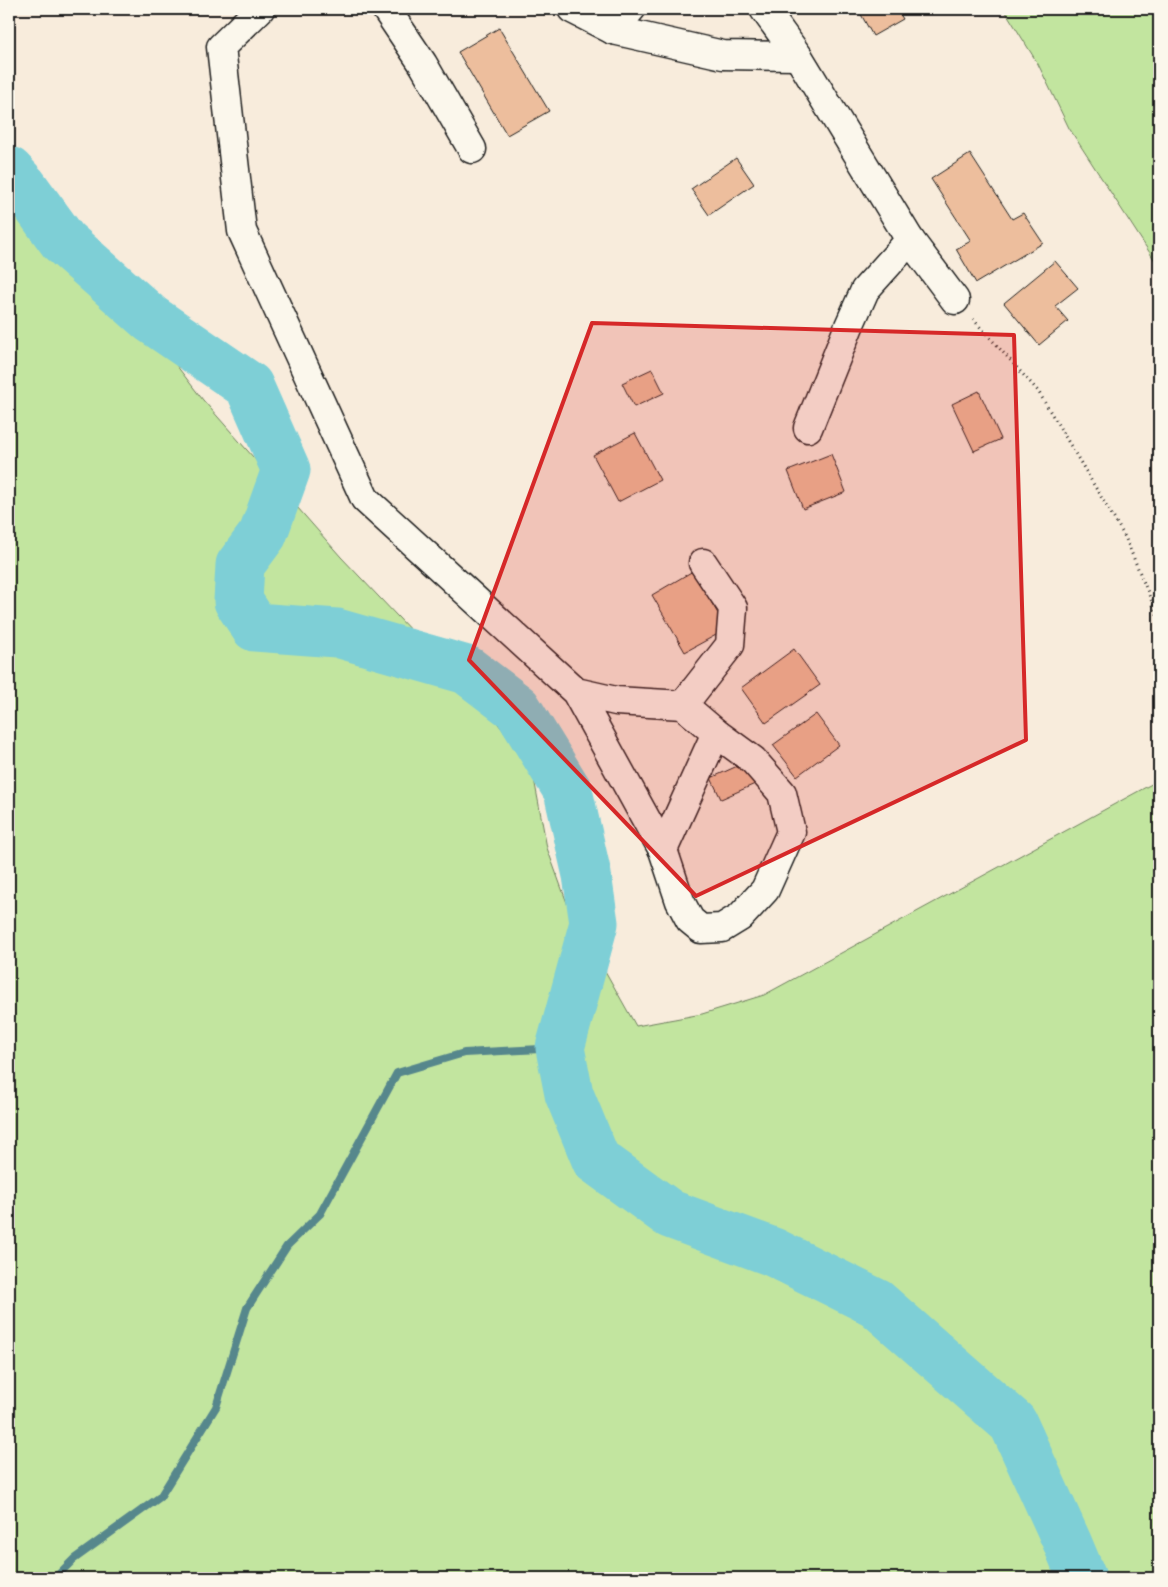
<svg xmlns="http://www.w3.org/2000/svg" width="1168" height="1587" font-family="'Shantell Sans',sans-serif">
<style>
.green{fill:#c2e59f;stroke:#6f805e}
.lines{fill:none;stroke-linecap:round;stroke-linejoin:round}
.stream{stroke:#57878c;stroke-width:8}
.river{stroke:#7ecfd6;stroke-width:49}
.building{fill:#edbe9d;stroke:#1c1c1c}
.minor-casing{stroke:#1c1c1c;stroke-width:31}
.path{stroke:#1c1c1c;stroke-width:3;stroke-dasharray:1 4;stroke-linecap:butt}
.minor{stroke:#fbf7ec;stroke-width:28}
.marked{fill:#d62828;fill-opacity:0.2;stroke:#d62828;stroke-width:4;stroke-linejoin:round}
</style>
<rect width="100%" height="100%" fill="#f8ecdc"/>
<filter id="ink" filterUnits="userSpaceOnUse"><feTurbulence type="fractalNoise" baseFrequency=".02" numOctaves="2"/><feDisplacementMap in="SourceGraphic" scale="10" xChannelSelector="R" yChannelSelector="G"/><feConvolveMatrix kernelMatrix="1 2 1 2 8 2 1 2 1" color-interpolation-filters="sRGB"/></filter>
<g filter="url(#ink)">
<g class="green">
<path d="M1004,9h155v258l-90,-139 -31,-64z"/>
<path d="M9,188l16,29 47,48 50,36 41,47 40,52 138,157 151,159 40,52 15,80 20,55 69,123 66,-12 62,-19 395,-215v798h-1150z"/>
</g>
<g class="lines">
<path class="stream" d="M55,1578l19,-19 86,-62 56,-90 31,-99 40,-62 33,-32 77,-141 67,-20 96,-5"/>
<path class="river" d="M9,171l14,15 40,55 88,78 98,67 37,84 -23,64 -23,31 -2,36 17,26 82,6 130,37 50,38 51,83 19,84 7,48 -34,125 9,46 27,66 74,54 103,38 103,51 137,120 54,119 15,36"/>
</g>
<g class="building">
<path d="M858,9h39l6,10 -30,17z"/>
<path d="M499,28l50,83 -42,24 -49,-83z"/>
<path d="M970,154l42,65 11,-6 20,30 -67,40 -20,-34 15,-8 -40,-62z"/>
<path d="M736,158l18,26 -45,31 -18,-26z"/>
<path d="M1055,261l23,27 -23,18 13,15 -29,24 -35,-42z"/>
<path d="M652,369l12,24 -30,14 -12,-24z"/>
<path d="M979,391l22,48 -27,12 -22,-47z"/>
<path d="M635,433l25,47 -42,22 -25,-47z"/>
<path d="M831,454l15,38 -43,17 -15,-38z"/>
<path d="M693,571l34,58 -42,23 -33,-57z"/>
<path d="M794,649l26,36 -54,38 -25,-35z"/>
<path d="M816,714l23,31 -42,31 -24,-31z"/>
<path d="M744,763l11,21 -34,15 -10,-21z"/>
</g>
<g class="lines">
<g class="minor-casing">
<g id="minor">
<path d="M260,9l-39,38 21,184 123,268 211,193 87,158 17,51 10,19 11,9 21,-1 18,-11 25,-27 26,-58 -9,-39 -29,-33 -37,-27 -33,-28 -67,-4 -40,-9"/>
<path d="M386,9l37,55 49,85"/>
<path d="M572,9l41,21 110,25 75,1"/>
<path d="M764,9l34,47 112,184 45,60"/>
<path d="M613,30l18,-21"/>
<path d="M808,428l41,-102 16,-36 45,-50"/>
<path d="M683,705l47,-60 3,-37 -30,-45"/>
<path d="M663,850l53,-117"/>
</g>
</g>
<path class="path" d="M973,319l65,72 87,146 34,82"/>
<use href="#minor" class="minor"/>
</g>
</g>
<path class="marked" d="M592,323l422,12 12,405 -330,156 -227,-236z"/>
<rect width="1168" height="1587" fill="none" stroke="#fbf7ec" stroke-width="30"/>
<rect x="15" y="15" width="1138" height="1557" fill="none" stroke="#1c1c1c" stroke-width="2" filter="url(#ink)"/>
</svg>
